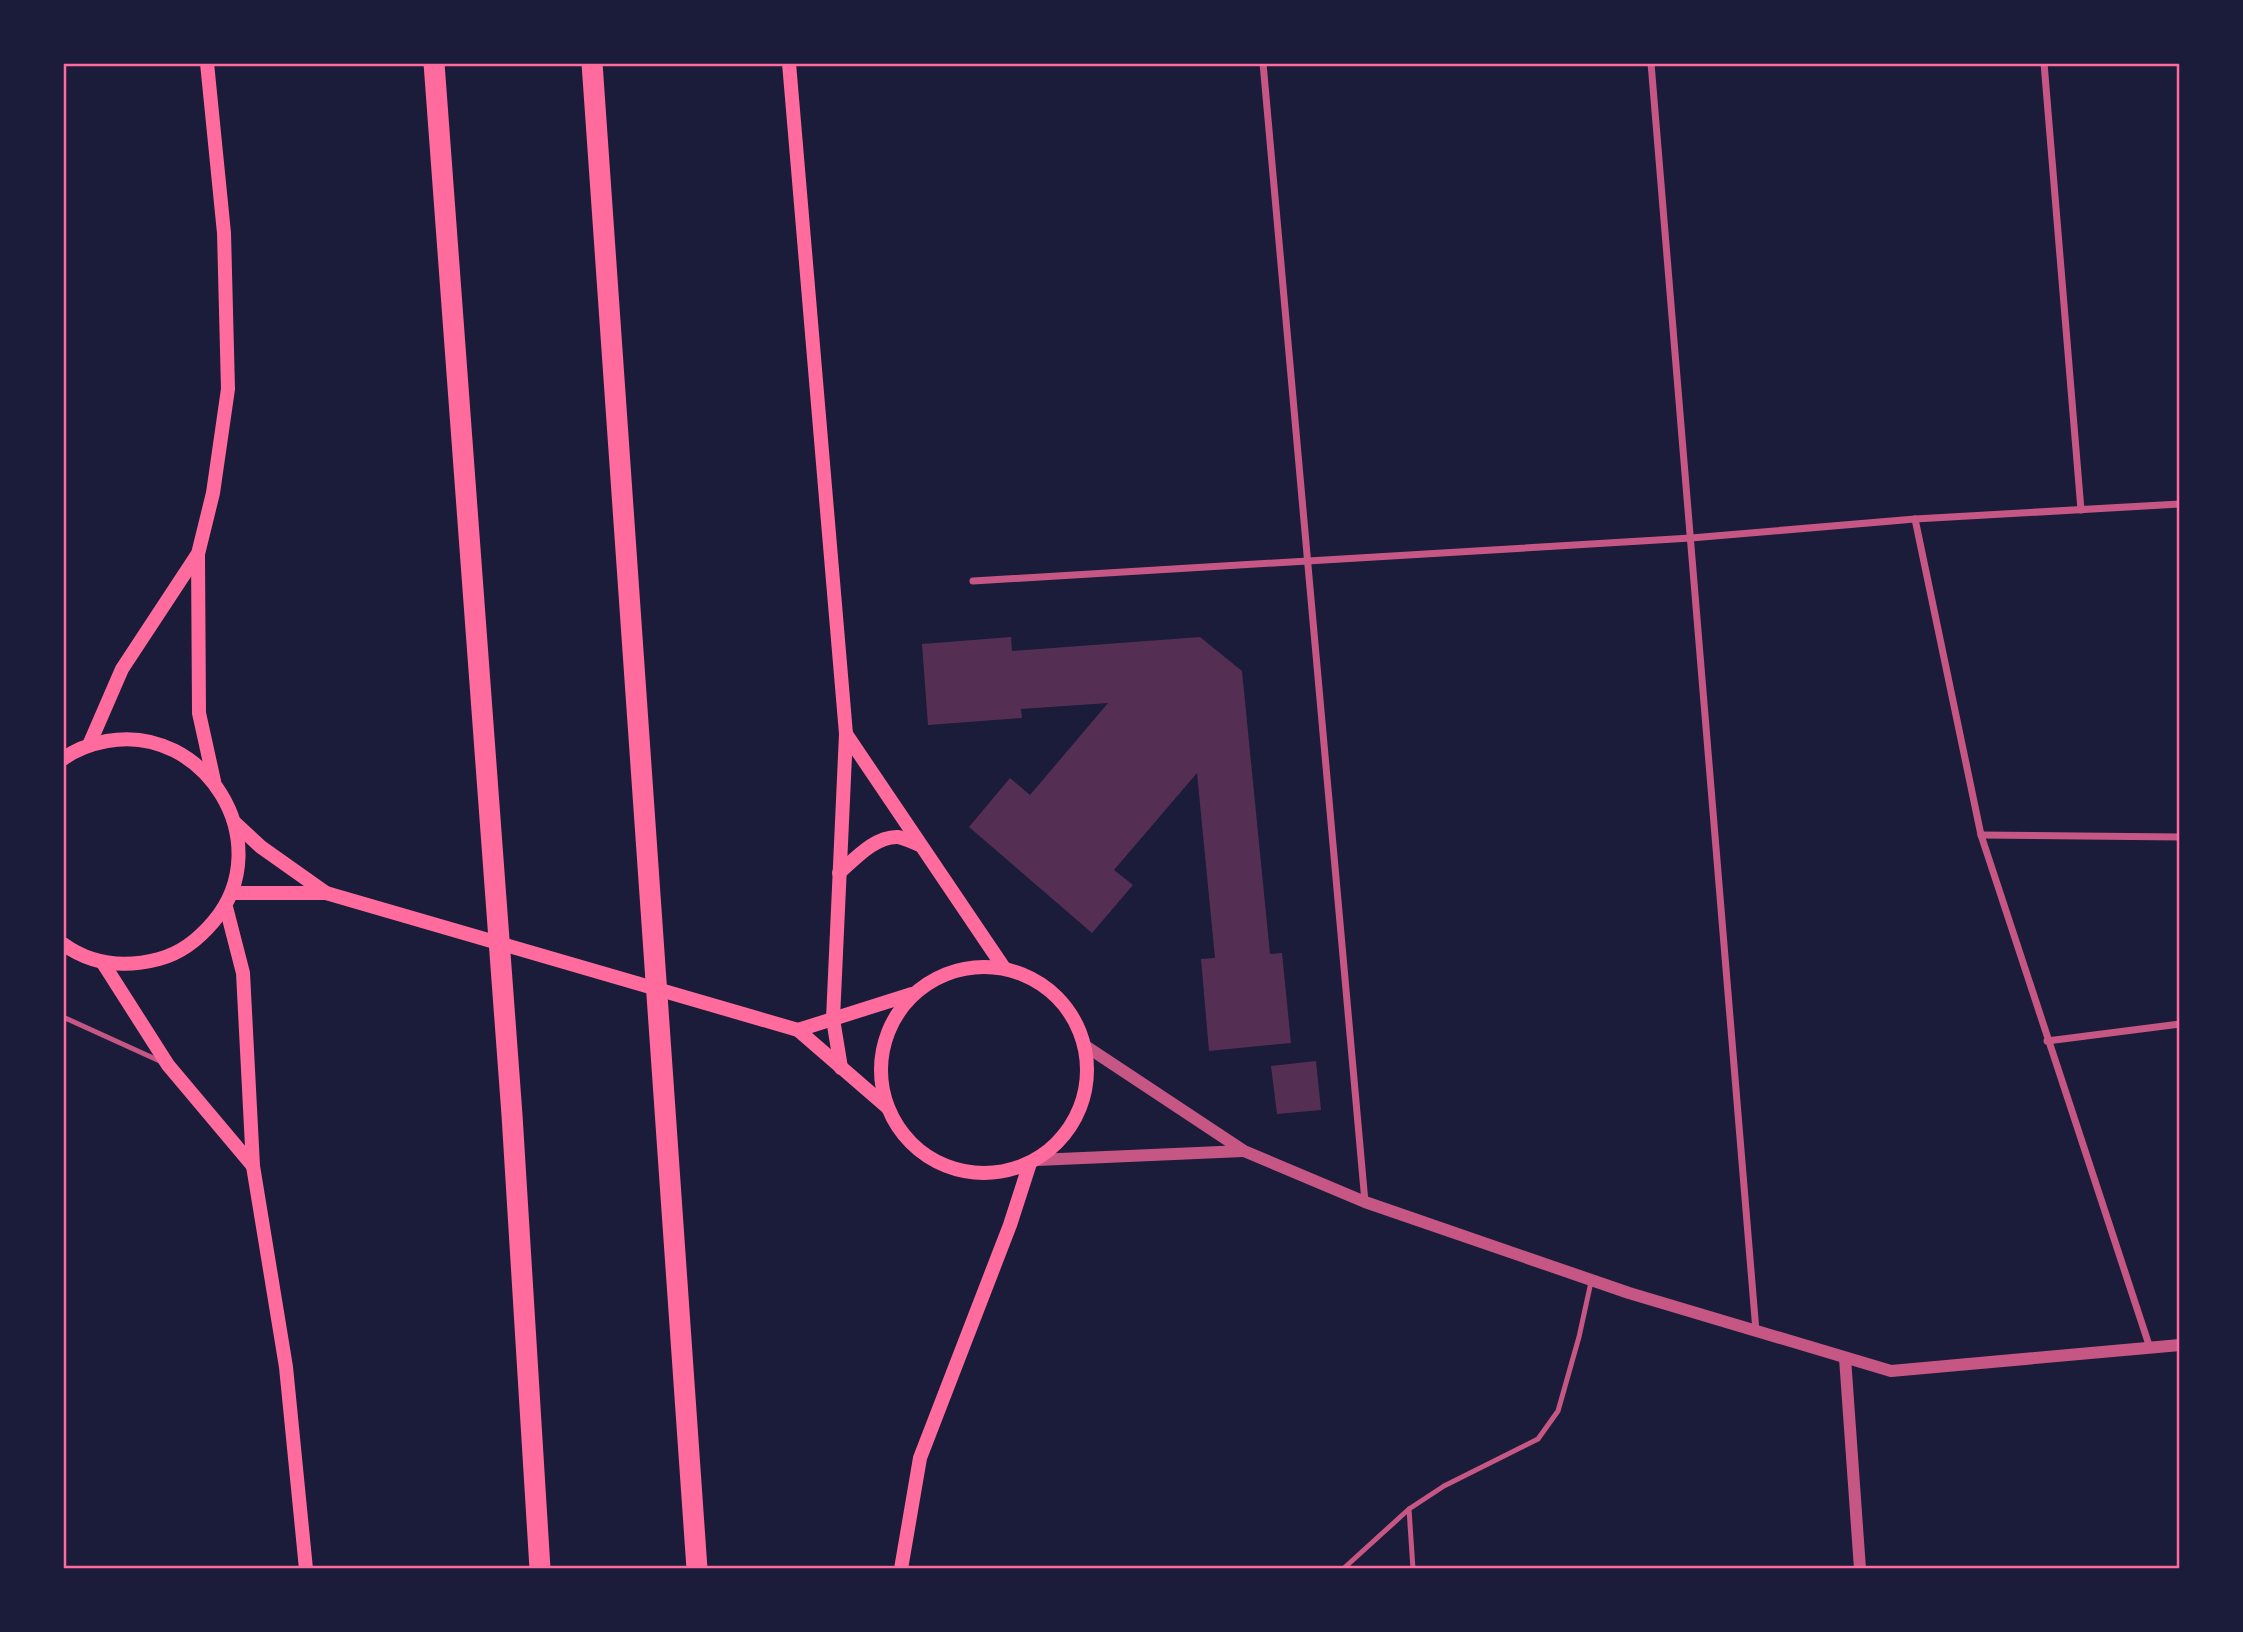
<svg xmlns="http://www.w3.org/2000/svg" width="2243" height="1632" font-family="Overpass,sans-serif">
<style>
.building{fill:#542f53}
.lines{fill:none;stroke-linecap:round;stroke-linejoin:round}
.service{stroke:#c65784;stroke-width:5}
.minor{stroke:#c65784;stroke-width:7}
.tertiary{stroke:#c65784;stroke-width:12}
.secondary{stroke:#ff6b9d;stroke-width:14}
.motorway{stroke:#ff6b9d;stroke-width:21}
.neatline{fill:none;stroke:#ff6b9d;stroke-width:2.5}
</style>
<rect width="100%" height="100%" fill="#1b1b3a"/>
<g class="building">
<path d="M1011,637l1,14 188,-14 42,34 28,283 12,-1 9,90 -82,8 -8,-92 14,-1 -18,-185 -83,97 19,15 -41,48 -123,-106 41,-49 20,17 78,-92 -87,6 1,9 -94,7 -6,-81z"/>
<path d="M1316,1061l5,49 -44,4 -6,-48z"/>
</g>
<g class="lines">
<g class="service">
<path d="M63,1017l99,45"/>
<path d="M1343,1569l66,-60"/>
<path d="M1413,1569l-4,-60 35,-23 94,-47 20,-28 21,-74 12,-55"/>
</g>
<g class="minor">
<path d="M1263,63l102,1139"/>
<path d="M1651,63l105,1268"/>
<path d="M2044,63l37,447"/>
<path d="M1915,519l66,316 169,513"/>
<path d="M973,581l718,-43 224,-19 265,-15"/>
<path d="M1981,835l199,2"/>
<path d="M2047,1041l133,-17"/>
</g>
<g class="tertiary">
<path d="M1084,1045l160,106 121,51 264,91 262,78 289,-26"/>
<path d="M1037,1160l206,-9"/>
<path d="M1845,1358l15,211"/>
</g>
<g class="secondary">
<path d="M207,63l17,170 4,156 -15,104 -15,61 1,159 15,68"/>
<path d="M789,63l57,671 -13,285 8,49"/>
<path d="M846,734l158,234"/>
<path d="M89,745l33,-76 75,-114"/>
<path d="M63,759c13,-10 28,-15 44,-18 98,-18 172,102 107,180 -15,18 -32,32 -55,38 -34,9 -67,6 -96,-15"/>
<path d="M235,823l26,24 65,46"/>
<path d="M839,873c16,-14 36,-37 59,-36 7,1 16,6 22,8"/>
<path d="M232,893h94l472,137 89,77"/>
<path d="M226,907l17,66 10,193 33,201 20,202"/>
<path d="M103,963l65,102 85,101"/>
<circle cx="984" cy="1070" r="103"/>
<path d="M798,1030l114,-36"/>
<path d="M901,1569l19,-111 90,-233 20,-62"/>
</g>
<g class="motorway">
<path d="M434,63l78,1052 28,454"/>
<path d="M592,63l105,1506"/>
</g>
</g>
<rect width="2243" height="1632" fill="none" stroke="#1b1b3a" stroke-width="130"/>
<rect x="65" y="65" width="2113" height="1502" class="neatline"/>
</svg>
